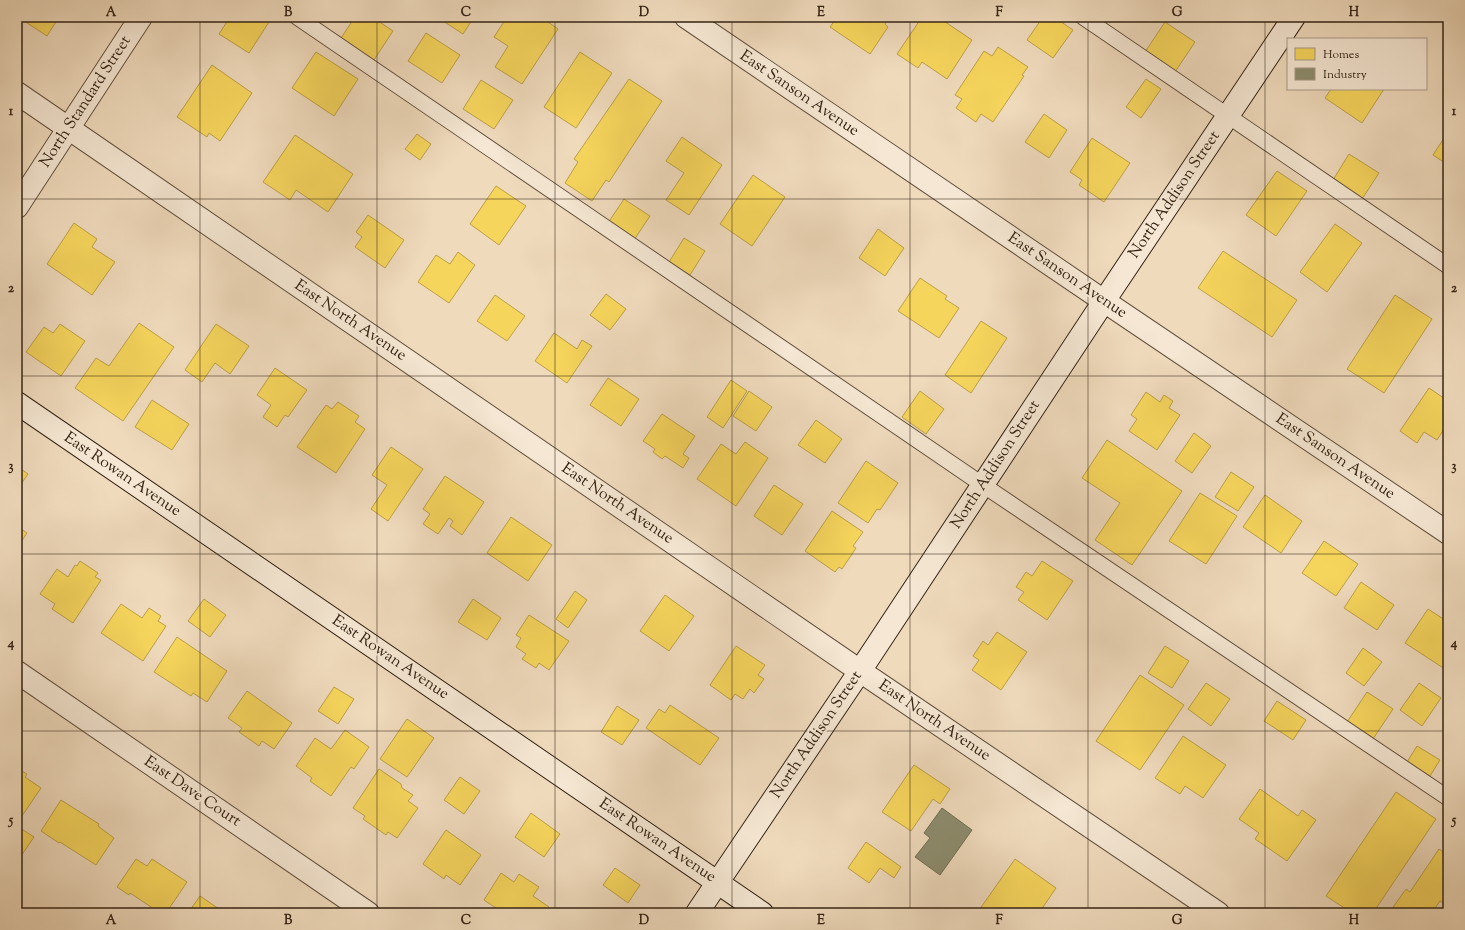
<svg xmlns="http://www.w3.org/2000/svg" width="1465" height="930" font-family="'Sorts Mill Goudy',serif">
<style>
.homes{fill:#f6d55c;stroke:#bca047}
.industry{fill:#8c8c6e;stroke:#726d53}
.lines{fill:none;stroke-linecap:round;stroke-linejoin:round}
.lane-casing{stroke:#64523f;stroke-width:17}
.street-casing{stroke:#64523f;stroke-width:24}
.secondary-casing{stroke:#352415;stroke-width:24}
.lane{stroke:#f5e7d3;stroke-width:15}
.street{stroke:#f5e7d3;stroke-width:22}
.secondary{stroke:#f5e7d3;stroke-width:22}
.grid{fill:none;stroke:#352415;stroke-width:1;stroke-opacity:0.55}
.labels{text-anchor:middle;dominant-baseline:central;stroke-width:4;stroke-linejoin:round;paint-order:stroke}
.street-label{font-size:16px;fill:#352415;stroke:#f5e7d3}
.neatline{fill:none;stroke:#352415;stroke-width:1.5}
.grid-label{font-size:13px;text-anchor:middle;font-weight:bold;fill:#352415}
</style>
<rect width="100%" height="100%" fill="#efdabc"/>
<filter id="stains"><feTurbulence type="fractalNoise" baseFrequency=".005" numOctaves="4"/><feColorMatrix values="0 0 0 0 .2 0 0 0 0 .09 0 0 0 0 .02 0 0 0 .5 -.17"/></filter>
<radialGradient id="worn" r=".72"><stop offset=".6" stop-color="#630" stop-opacity="0"/><stop offset="1" stop-color="#630" stop-opacity=".3"/></radialGradient>
<g class="homes">
<path d="M18,17h41l-12,19z"/>
<path d="M230,17h32l7,5 -20,31 -30,-19z"/>
<path d="M355,17h17l21,14 -21,32 -33,-22z"/>
<path d="M437,17h37l-11,17z"/>
<path d="M507,17h34l17,12 -36,55 -27,-17 13,-21 -14,-9z"/>
<path d="M837,17h52l-4,7 3,3 -18,27 -40,-27z"/>
<path d="M922,17h16l34,23 -25,39 -25,-17 -4,6 -21,-14z"/>
<path d="M1043,17h11l19,13 -20,28 -26,-18z"/>
<path d="M1165,22l30,20 -20,30 -30,-20z"/>
<path d="M426,33l34,22 -18,28 -34,-22z"/>
<path d="M998,47l30,20 -6,8 2,1 -31,46 -12,-8 -5,8 -20,-14 6,-9 -7,-4 29,-44 8,5z"/>
<path d="M316,52l42,27 -24,37 -42,-28z"/>
<path d="M580,52l32,21 -36,55 -32,-21z"/>
<path d="M212,65l40,28 -32,48 -11,-8 -2,4 -30,-20z"/>
<path d="M629,79l33,22 -53,81 -3,-2 -14,21 -27,-18 13,-21 -4,-3z"/>
<path d="M1146,79l15,10 -20,29 -15,-11z"/>
<path d="M481,80l32,20 -19,29 -31,-20z"/>
<path d="M1331,89h53l-22,34 -37,-25z"/>
<path d="M1044,114l23,16 -18,28 -24,-16z"/>
<path d="M1448,132v33l-15,-10z"/>
<path d="M417,134l14,10 -11,16 -15,-11z"/>
<path d="M295,135l58,39 -25,38 -32,-22 -6,10 -27,-18z"/>
<path d="M682,137l40,28 -33,50 -23,-15 18,-27 -18,-12z"/>
<path d="M1092,138l38,25 -26,39 -25,-17 3,-5 -12,-8z"/>
<path d="M1349,154l30,19 -17,26 -29,-19z"/>
<path d="M1277,171l30,20 -31,45 -30,-21z"/>
<path d="M753,175l32,22 -33,49 -32,-22z"/>
<path d="M496,186l30,20 -27,39 -29,-21z"/>
<path d="M624,199l26,17 -16,24 -26,-17z"/>
<path d="M368,215l36,25 -19,28 -30,-21 7,-10 -6,-5z"/>
<path d="M74,223l23,16 -5,8 23,15 -23,33 -45,-31z"/>
<path d="M1335,224l27,19 -35,49 -27,-20z"/>
<path d="M878,229l26,19 -19,28 -26,-18z"/>
<path d="M684,238l21,13 -15,24 -21,-13z"/>
<path d="M1223,251l74,49 -25,37 -74,-49z"/>
<path d="M458,252l17,13 -26,38 -31,-21 18,-27 14,9z"/>
<path d="M920,278l27,18 -2,3 14,9 -20,30 -41,-27z"/>
<path d="M606,294l20,15 -16,21 -20,-15z"/>
<path d="M495,295l30,21 -18,25 -30,-20z"/>
<path d="M1395,295l37,24 -48,74 -37,-24z"/>
<path d="M981,321l26,17 -36,55 -26,-18z"/>
<path d="M139,323l35,24 -51,74 -48,-33 21,-30 13,8z"/>
<path d="M60,324l25,17 -24,35 -35,-24 18,-25 9,6z"/>
<path d="M216,324l33,22 -19,28 -15,-11 -13,19 -17,-12z"/>
<path d="M554,333l23,16 5,-9 10,6 -25,37 -32,-22z"/>
<path d="M275,368l32,22 -19,27 -3,-2 -8,12 -14,-10 8,-12 -14,-10z"/>
<path d="M608,378l31,21 -18,27 -31,-21z"/>
<path d="M731,380l16,11 -24,37 -16,-11z"/>
<path d="M1429,388l19,13v22l-11,17 -13,-8 -7,11 -17,-12z"/>
<path d="M749,391l23,16 -16,24 -23,-15z"/>
<path d="M920,391l24,18 -18,25 -24,-17z"/>
<path d="M1146,392l14,10 4,-7 9,6 -4,7 11,7 -23,35 -28,-19 8,-12 -6,-4z"/>
<path d="M152,400l37,24 -17,26 -37,-23z"/>
<path d="M338,402l21,14 -4,6 10,7 -29,44 -39,-26 29,-42 6,4z"/>
<path d="M662,414l33,22 -12,18 6,4 -6,10 -18,-12 -3,3 -9,-7 2,-3 -12,-8z"/>
<path d="M816,420l26,19 -17,24 -27,-18z"/>
<path d="M1194,433l17,13 -19,27 -17,-12z"/>
<path d="M1107,440l75,51 -50,74 -37,-25 25,-37 -38,-25z"/>
<path d="M745,442l23,16 -32,48 -39,-27 24,-35 15,10z"/>
<path d="M391,447l32,22 -35,52 -17,-12 16,-24 -15,-10z"/>
<path d="M866,461l32,22 -18,27 -3,-1 -9,14 -30,-20z"/>
<path d="M17,466l11,8 -11,16z"/>
<path d="M1231,472l23,15 -16,24 -23,-14z"/>
<path d="M445,476l39,26 -22,33 -12,-9 3,-5 -4,-3 -11,16 -15,-10 7,-10 -7,-5z"/>
<path d="M774,485l29,19 -21,31 -28,-19z"/>
<path d="M1200,493l37,23 -31,48 -37,-23z"/>
<path d="M1265,495l37,26 -21,32 -38,-26z"/>
<path d="M832,511l31,21 -10,14 3,2 -14,21 -3,-2 -4,5 -30,-21z"/>
<path d="M511,517l41,28 -24,36 -41,-28z"/>
<path d="M17,526l10,7 -10,15z"/>
<path d="M1324,541l34,23 -22,32 -34,-23z"/>
<path d="M80,561l18,12 -3,4 6,3 -28,43 -21,-14 3,-5 -15,-10 17,-25 11,8 7,-12 2,1z"/>
<path d="M1042,561l31,20 -26,39 -29,-20 6,-8 -8,-5 10,-15 6,4z"/>
<path d="M1361,582l33,23 -17,25 -33,-22z"/>
<path d="M575,591l12,9 -19,28 -12,-9z"/>
<path d="M665,595l29,21 -25,35 -29,-20z"/>
<path d="M204,599l22,16 -16,22 -22,-16z"/>
<path d="M473,599l28,19 -14,22 -29,-18z"/>
<path d="M121,604l21,14 7,-10 12,8 -3,5 8,5 -23,35 -42,-28z"/>
<path d="M1428,609l20,13v49l-43,-28z"/>
<path d="M529,615l40,26 -20,29 -10,-7 -3,5 -14,-9 4,-5 -10,-7 5,-9 -5,-3z"/>
<path d="M997,632l30,20 -26,38 -29,-20 7,-10 -6,-4 10,-15 5,4z"/>
<path d="M177,637l50,34 -20,31 -14,-9 -2,3 -37,-24z"/>
<path d="M736,646l29,19 -7,10 6,4 -10,14 -4,-4 -7,10 -8,-5 -4,6 -21,-15z"/>
<path d="M1165,646l24,15 -17,27 -24,-15z"/>
<path d="M1363,648l19,14 -18,24 -18,-13z"/>
<path d="M1140,675l44,30 -44,65 -44,-29z"/>
<path d="M1206,683l24,16 -19,27 -23,-17z"/>
<path d="M1419,683l22,15 -19,28 -22,-16z"/>
<path d="M334,687l20,12 -16,25 -20,-13z"/>
<path d="M247,691l45,32 -18,26 -12,-8 -3,5 -20,-14 3,-4 -14,-10z"/>
<path d="M1367,692l26,17 -20,30 -26,-17z"/>
<path d="M1277,701l29,19 -13,20 -29,-19z"/>
<path d="M670,705l49,33 -19,27 -54,-37 13,-19 6,4z"/>
<path d="M617,706l22,14 -17,25 -21,-13z"/>
<path d="M407,719l27,19 -27,39 -27,-18z"/>
<path d="M345,730l24,17 -15,22 -3,-2 -20,29 -21,-15 2,-3 -16,-12 19,-28 16,11z"/>
<path d="M1183,736l43,29 -23,33 -18,-12 -5,8 -25,-16z"/>
<path d="M1417,746l23,14 -10,16 -23,-14z"/>
<path d="M914,765l36,24 -10,15 -7,-5 -22,32 -29,-19z"/>
<path d="M17,768l10,6 -2,3 16,11 -19,28 -5,-4z"/>
<path d="M379,769l22,15 1,4 11,7 -5,6 10,7 -21,30 -9,-6 -2,3 -23,-16 2,-3 -12,-8z"/>
<path d="M460,777l20,14 -16,23 -20,-14z"/>
<path d="M1260,789l38,27 4,-6 14,10 -29,41 -32,-22 4,-6 -20,-14z"/>
<path d="M1396,792l40,27 -63,94h-21l-26,-17z"/>
<path d="M61,800l38,24 -1,2 16,12 -18,27 -36,-23 -1,1 -18,-12z"/>
<path d="M531,813l29,21 -16,23 -29,-20z"/>
<path d="M17,826l17,11 -17,25z"/>
<path d="M446,830l35,25 -21,30 -14,-10 -2,4 -21,-15z"/>
<path d="M866,842l35,25 -7,11 -14,-10 -11,15 -21,-15z"/>
<path d="M1439,849l9,6v51l-8,-5 -8,12h-43l17,-24 4,3z"/>
<path d="M136,859l11,7 5,-7 35,23 -21,31h-6l-30,-20 -1,2 -12,-8z"/>
<path d="M1015,859l41,29 -17,25h-62z"/>
<path d="M615,868l25,17 -12,18 -25,-18z"/>
<path d="M501,873l13,9 5,-8 20,13 -6,9 16,11 -4,6h-48l2,-3 -15,-10z"/>
<path d="M200,896l22,15 -1,2h-33z"/>
</g>
<path class="industry" d="M942,808l30,22 -32,45 -25,-18 15,-19 -6,-5z"/>
<g class="lines">
<g class="lane-casing">
<g id="lane">
<path d="M297,17l686,468 465,313"/>
<path d="M1083,17l365,249"/>
</g>
</g>
<g class="street-casing">
<g id="street">
<path d="M686,17l418,284 344,232"/>
<path d="M17,93l843,578 358,242"/>
<path d="M17,207l124,-190"/>
<path d="M17,672l351,241"/>
</g>
</g>
<g class="secondary-casing">
<g id="secondary">
<path d="M17,403l745,510"/>
<path d="M697,913l163,-242 244,-370 190,-284"/>
</g>
</g>
<use href="#lane" class="lane"/>
<use href="#street" class="street"/>
<use href="#secondary" class="secondary"/>
</g>
<path class="grid" d="M200,17v896M377,17v896M555,17v896M732,17v896M910,17v896M1088,17v896M1265,17v896M17,199h1431M17,376h1431M17,554h1431M17,731h1431"/>
<g class="labels">
<g class="street-label">
<text transform="translate(799 94) rotate(34)">East Sanson Avenue</text>
<text transform="translate(86 102) rotate(-57)">North Standard Street</text>
<text transform="translate(1175 195) rotate(-56)">North Addison Street</text>
<text transform="translate(1067 276) rotate(34)">East Sanson Avenue</text>
<text transform="translate(350 321) rotate(34)">East North Avenue</text>
<text transform="translate(1335 457) rotate(34)">East Sanson Avenue</text>
<text transform="translate(996 465) rotate(-57)">North Addison Street</text>
<text transform="translate(122 475) rotate(34)">East Rowan Avenue</text>
<text transform="translate(617 504) rotate(34)">East North Avenue</text>
<text transform="translate(390 658) rotate(34)">East Rowan Avenue</text>
<text transform="translate(934 721) rotate(34)">East North Avenue</text>
<text transform="translate(817 735) rotate(-56)">North Addison Street</text>
<text transform="translate(192 792) rotate(34)">East Dave Court</text>
<text transform="translate(657 841) rotate(34)">East Rowan Avenue</text>
</g>
</g>
<rect width="1465" height="930" fill="none" stroke="#efdabc" stroke-width="44"/>
<rect x="1287" y="38" width="140" height="52" fill="#f5e7d3" stroke="#a89987"/>
<rect x="1295" y="48" width="20" height="12" fill="#f6d55c" stroke="#a89987"/>
<text x="1323" y="58" font-size="12" fill="#352415">Homes</text>
<rect x="1295" y="68" width="20" height="12" fill="#8c8c6e" stroke="#a89987"/>
<text x="1323" y="78" font-size="12" fill="#352415">Industry</text>
<rect x="22" y="22" width="1421" height="886" class="neatline"/>
<g class="grid-label">
<text x="111" y="16">A</text>
<text x="288" y="16">B</text>
<text x="466" y="16">C</text>
<text x="644" y="16">D</text>
<text x="821" y="16">E</text>
<text x="999" y="16">F</text>
<text x="1177" y="16">G</text>
<text x="1354" y="16">H</text>
<text x="11" y="115">1</text>
<text x="1454" y="115">1</text>
<text x="11" y="292">2</text>
<text x="1454" y="292">2</text>
<text x="11" y="470">3</text>
<text x="1454" y="470">3</text>
<text x="11" y="647">4</text>
<text x="1454" y="647">4</text>
<text x="11" y="824">5</text>
<text x="1454" y="824">5</text>
<text x="111" y="924">A</text>
<text x="288" y="924">B</text>
<text x="466" y="924">C</text>
<text x="644" y="924">D</text>
<text x="821" y="924">E</text>
<text x="999" y="924">F</text>
<text x="1177" y="924">G</text>
<text x="1354" y="924">H</text>
</g>
<rect width="100%" height="100%" filter="url(#stains)"/>
<rect width="100%" height="100%" fill="url(#worn)"/>
</svg>
